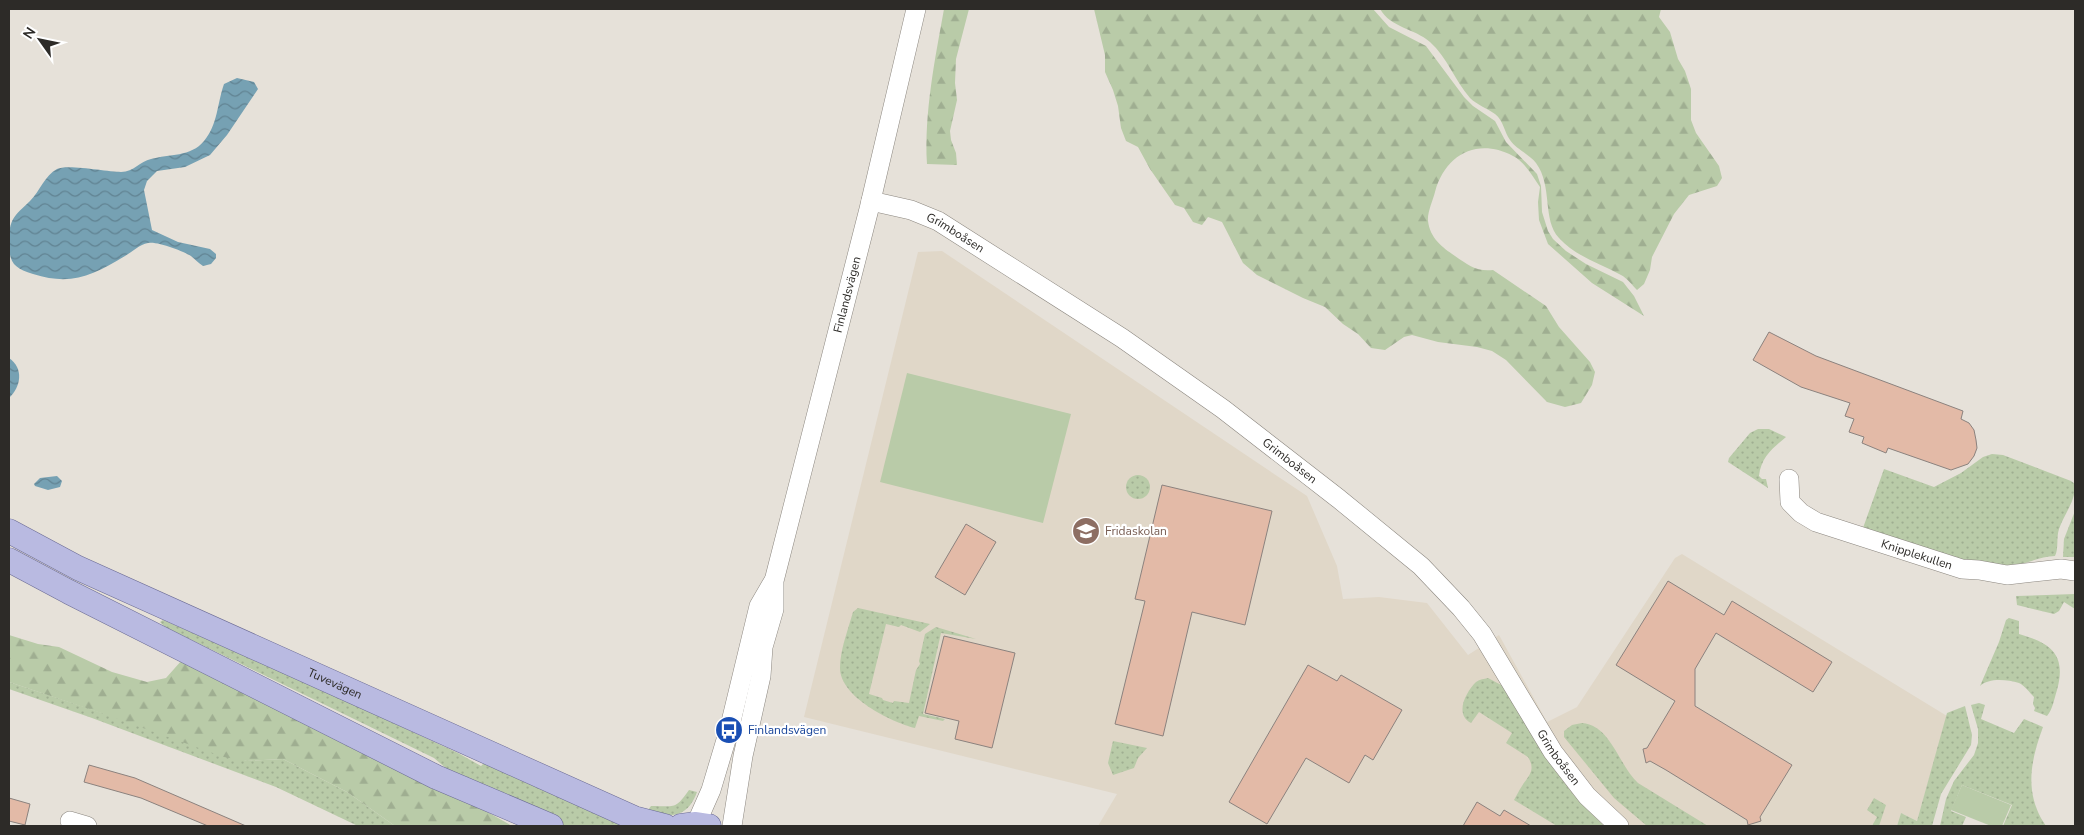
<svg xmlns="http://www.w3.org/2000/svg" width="2084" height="835" font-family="'Nunito Sans',sans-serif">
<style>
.built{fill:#e0d7c8}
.grass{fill:url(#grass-dots)}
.forest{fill:url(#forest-firs)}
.pitch{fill:#b9cba8}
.water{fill:url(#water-waves)}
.building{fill:#e3baa7;stroke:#8b827e}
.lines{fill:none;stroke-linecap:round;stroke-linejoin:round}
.minor-casing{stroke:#8b867f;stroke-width:20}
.major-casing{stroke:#6a6a93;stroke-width:25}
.minor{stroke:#fff;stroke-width:19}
.major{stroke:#b9bae1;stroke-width:24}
.labels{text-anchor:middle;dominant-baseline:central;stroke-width:4.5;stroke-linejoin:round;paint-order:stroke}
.street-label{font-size:12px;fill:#2d2b28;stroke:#fff}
.education-label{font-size:12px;fill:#785e54;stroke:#fff;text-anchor:start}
.transit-label{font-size:12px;fill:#164399;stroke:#fff;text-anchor:start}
</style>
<defs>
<pattern id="grass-dots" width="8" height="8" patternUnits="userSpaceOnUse" patternTransform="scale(1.25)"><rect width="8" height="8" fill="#b9cba8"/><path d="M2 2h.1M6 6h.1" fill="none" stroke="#9fae91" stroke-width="1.8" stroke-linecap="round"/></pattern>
<pattern id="forest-firs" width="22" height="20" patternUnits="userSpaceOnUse" patternTransform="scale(1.25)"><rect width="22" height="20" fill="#b9cba8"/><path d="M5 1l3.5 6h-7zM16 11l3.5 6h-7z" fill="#9fae91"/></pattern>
<pattern id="water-waves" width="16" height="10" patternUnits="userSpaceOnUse" patternTransform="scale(1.25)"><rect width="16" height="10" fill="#76a1b3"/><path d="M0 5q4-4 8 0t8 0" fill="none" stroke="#618392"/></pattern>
</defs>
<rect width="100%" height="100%" fill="#e6e1d9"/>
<path class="built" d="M942,251l365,245 30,70 6,33 36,-2 48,6 41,52 31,-20 48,87 30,-15 98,-149 7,-4 265,162 -30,105 -16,-8 -4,13h-799l19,-32 -313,-77 114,-465z"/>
<g class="grass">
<path d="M1758,429h11l17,8c-13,11 -25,20 -27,39l3,3h4l2,9 -40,-26 1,-4 21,-25z"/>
<path d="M1992,454l11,1 68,26 4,3c1,17 -11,30 -16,45 -3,9 0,19 -4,27 -16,0 -31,10 -48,10 -45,1 -101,-24 -144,-38l21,-59 50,18 27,-14 22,-16z"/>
<circle cx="1138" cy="487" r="12"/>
<path d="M2075,511v46h-12l1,-18z"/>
<path d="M2075,594v15l-11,-7 -5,9 -5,3 -37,-9 -1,-9z"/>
<path d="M858,608l72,16 -10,8 -19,-7 -2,2 -13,-3 -17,70 13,4 1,2 10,3 1,-2 15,2 7,-33 4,-6 -1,-3 6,-27 11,-7 40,12 -35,-6 -18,81 22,5 -2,2 -24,-5 -4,12c-24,-6 -75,-31 -75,-60 0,-18 8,-38 13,-56z"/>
<path d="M2009,618l10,3v13c31,9 48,20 38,56 -3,9 -4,19 -10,26l-13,-5 1,-3 -2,-4 1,-7c-4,-4 -10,-12 -15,-14 -13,-4 -31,-5 -39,3l19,-44 7,-22z"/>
<path d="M163,620l129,56 166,77 23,13 3,-3 142,61 -6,2h-55l-39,-16 -72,-35 -20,-17 -269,-131 -5,-5z"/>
<path d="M1488,678l15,8 44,73 26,35 31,32h-47l-43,-26c3,-5 5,-10 8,-14 7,-11 14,-16 6,-29l-22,-14 6,-10 -33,-21 -8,11c-17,-9 -5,-31 5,-41 4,-3 8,-3 12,-4z"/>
<path d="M9,682l238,79 36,-2 64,33 48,34h-37l-82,-39 -184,-69 -83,-29z"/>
<path d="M1979,703l6,2 -4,14 33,14 10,-14 19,8c-13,35 -19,67 3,99h-43l9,-21 -50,-20 -11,26 15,6 -4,9h-22l6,-27 8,-18 20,-26 4,-12v-14l-7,-24z"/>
<path d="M1965,706l7,29 -1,10 -30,49 -9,32h-35l4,-13 16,8 30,-108z"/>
<path d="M1582,723c29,2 37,43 56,60l70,43h-61l-33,-28 -50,-61v-6l8,-6z"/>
<path d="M1113,741l34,7 -9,10 -4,10 -21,7 -5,-12z"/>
<path d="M689,790l8,2c-10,28 -28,24 -52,22l6,-8c24,0 24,4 38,-16z"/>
<path d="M1874,798l12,7 -7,21h-7l5,-9 -10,-7z"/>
</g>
<g class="forest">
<path d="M944,9h25l-13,50 -1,24 2,17 -7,31 1,9 5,13 1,12 -30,-1c-3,-51 8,-105 17,-155z"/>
<path d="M1094,9h279l16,18 37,19 38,51 9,9 22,15 11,21 31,32 4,12 1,26 6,19 5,8 13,12 20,13 37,18 11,14 10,20 -52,-33 -44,-39 -9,-24 -1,-18 2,-15c-7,-10 -15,-25 -27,-31 -36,-19 -68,-1 -78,36 -2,8 -8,21 -7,29 2,17 14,26 27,35 13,9 22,16 38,14l53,36 13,21 31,35 5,10 -3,13 -11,18 -16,4 -18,-5 -41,-42 -14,-9 -15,-4 -39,-5 -26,-7 -8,2 -19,13 -14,-2 -13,-14 -15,-10 -18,-17 -22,-9 -46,-23 -14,-12 -21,-41 -14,-5 -6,8 -9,-3 -9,-14 -9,-3 -25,-36 -12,-22 -12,-6 -5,-13 -3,-22 -5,-16 -8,-18v-17z"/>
<path d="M1380,9h281l-2,8 11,15 8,27 7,12 6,18v31l5,13 23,33 3,12 -5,8 -28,9 -15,19 -22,43 -2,13 -6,14 -7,6c-5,-5 -10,-12 -16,-15 -22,-12 -46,-19 -62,-37 -17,-18 -6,-52 -23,-75 -7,-9 -20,-14 -26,-23 -6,-8 -6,-19 -15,-26 -8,-6 -18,-9 -25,-16 -15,-17 -23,-41 -40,-56 -16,-14 -39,-14 -50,-33z"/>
<path d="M9,635l29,9 21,3 53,25 35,10 19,-4 16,-18 279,137 51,29h-117l-48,-34 -64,-33 -36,2 -23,-4 -123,-44 -92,-31z"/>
</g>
<g class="pitch">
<path d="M907,373l164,41 -28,109 -163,-41z"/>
<path d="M1962,785l49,20 -9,21h-11l-40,-16z"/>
</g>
<g class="water">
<path d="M237,78l17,4 4,7 -31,46 -17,20 -25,12 -28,4 -10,10 -3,9 8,40 26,12 32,7 6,5v4l-5,6 -8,2c-5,-3 -8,-7 -12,-10 -8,-5 -34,-15 -43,-13 -8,1 -16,9 -23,13 -33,20 -54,30 -92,18 -20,-6 -24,-12 -24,-32 0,-23 5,-26 21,-41 10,-10 15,-26 27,-32 11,-5 50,3 64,3 13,0 19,-11 30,-13 18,-5 40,-2 53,-18 14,-17 13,-37 20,-57z"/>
<path d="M9,358c15,10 12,29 0,40z"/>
<path d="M57,476l5,5 -2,6 -12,3 -13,-4 -1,-2 6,-6z"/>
</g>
<g class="building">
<path d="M1769,332l47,24 147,55 -2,8 8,4 5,7 2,10 1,8 -3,8 -6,8 -17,6 -63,-22 -2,5 -24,-10 2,-6 -15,-5 5,-13 -9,-3 5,-13 -49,-16 -48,-27z"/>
<path d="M1162,485l110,26 -27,114 -53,-13 -29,124 -48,-12 30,-123 -10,-2z"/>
<path d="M966,524l30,18 -31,53 -30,-18z"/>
<path d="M1668,581l56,34 8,-14 100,61 -19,30 -97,-59 -21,36v37l97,59 -32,52 1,4 -13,4 -1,-5 -81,-50 -16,-9 -4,2 -3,-14 4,-1 28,-47 -59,-36z"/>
<path d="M944,636l71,17 -23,95 -37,-9 4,-18 -34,-8z"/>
<path d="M1308,665l29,16 4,-6 61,35 -29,50 -8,-5 -16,28 -43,-25 -39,66 -38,-22z"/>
<path d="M89,765l46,13 111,48h-38l-67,-28 -57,-16z"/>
<path d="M9,798l21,6 -5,21 -16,-4z"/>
<path d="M1477,802l23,14 4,-6 27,16h-68z"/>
</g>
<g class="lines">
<g class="minor-casing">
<g id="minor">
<path id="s1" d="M871,201l40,9 27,11 184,117 101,71 116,90 82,67 40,42 21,26 71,118 34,44 32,30"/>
<path id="s2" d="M1789,479l1,23 11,11 15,9 146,47 17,1 28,5 54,-6 14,2"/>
<path d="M70,821l17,5"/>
<path d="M696,824l15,-34 18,-60 30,-124 14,-24"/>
<path id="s3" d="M732,826l11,-70 18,-80 2,-29 11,-38v-28l95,-372 47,-200"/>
</g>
</g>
<g class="major-casing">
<g id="major">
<path id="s4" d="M9,531l69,37 556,250 31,8"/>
<path d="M9,560l60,32 367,185 115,49"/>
<path d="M681,826l15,-2 13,2"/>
</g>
</g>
<use href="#minor" class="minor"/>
<use href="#major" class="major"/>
</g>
<defs>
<g id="school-disc" transform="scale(1.4375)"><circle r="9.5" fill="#8d6e63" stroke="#fff"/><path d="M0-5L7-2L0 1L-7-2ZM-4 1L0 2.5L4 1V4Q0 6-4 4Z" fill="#fff"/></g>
<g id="bus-disc" transform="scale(1.4375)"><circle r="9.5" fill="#1a4fb4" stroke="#fff"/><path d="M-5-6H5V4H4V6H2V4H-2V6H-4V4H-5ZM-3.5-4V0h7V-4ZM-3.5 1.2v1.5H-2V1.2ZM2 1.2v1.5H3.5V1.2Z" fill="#fff"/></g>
</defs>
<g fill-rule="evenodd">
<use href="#school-disc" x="1086" y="531"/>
<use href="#bus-disc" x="729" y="730"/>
</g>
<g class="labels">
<g class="street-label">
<text stroke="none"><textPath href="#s1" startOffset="91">Grimboåsen</textPath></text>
<text stroke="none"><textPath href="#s3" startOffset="545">Finlandsvägen</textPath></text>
<text stroke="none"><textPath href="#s1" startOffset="496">Grimboåsen</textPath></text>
<text stroke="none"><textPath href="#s2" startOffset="162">Knipplekullen</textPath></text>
<text stroke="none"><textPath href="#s4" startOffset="360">Tuvevägen</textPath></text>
<text stroke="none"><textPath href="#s1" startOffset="901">Grimboåsen</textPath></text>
</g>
<g class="education-label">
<text x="1105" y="531">Fridaskolan</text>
</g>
<g class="transit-label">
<text x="748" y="730">Finlandsvägen</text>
</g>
</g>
<rect width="2084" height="835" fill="none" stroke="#2d2b28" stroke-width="20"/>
<g transform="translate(40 40) rotate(303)" stroke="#ffffff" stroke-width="4" paint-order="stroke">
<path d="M0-4L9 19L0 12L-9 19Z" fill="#2d2b28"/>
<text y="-8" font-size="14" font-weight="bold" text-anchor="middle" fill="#2d2b28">N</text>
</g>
</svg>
